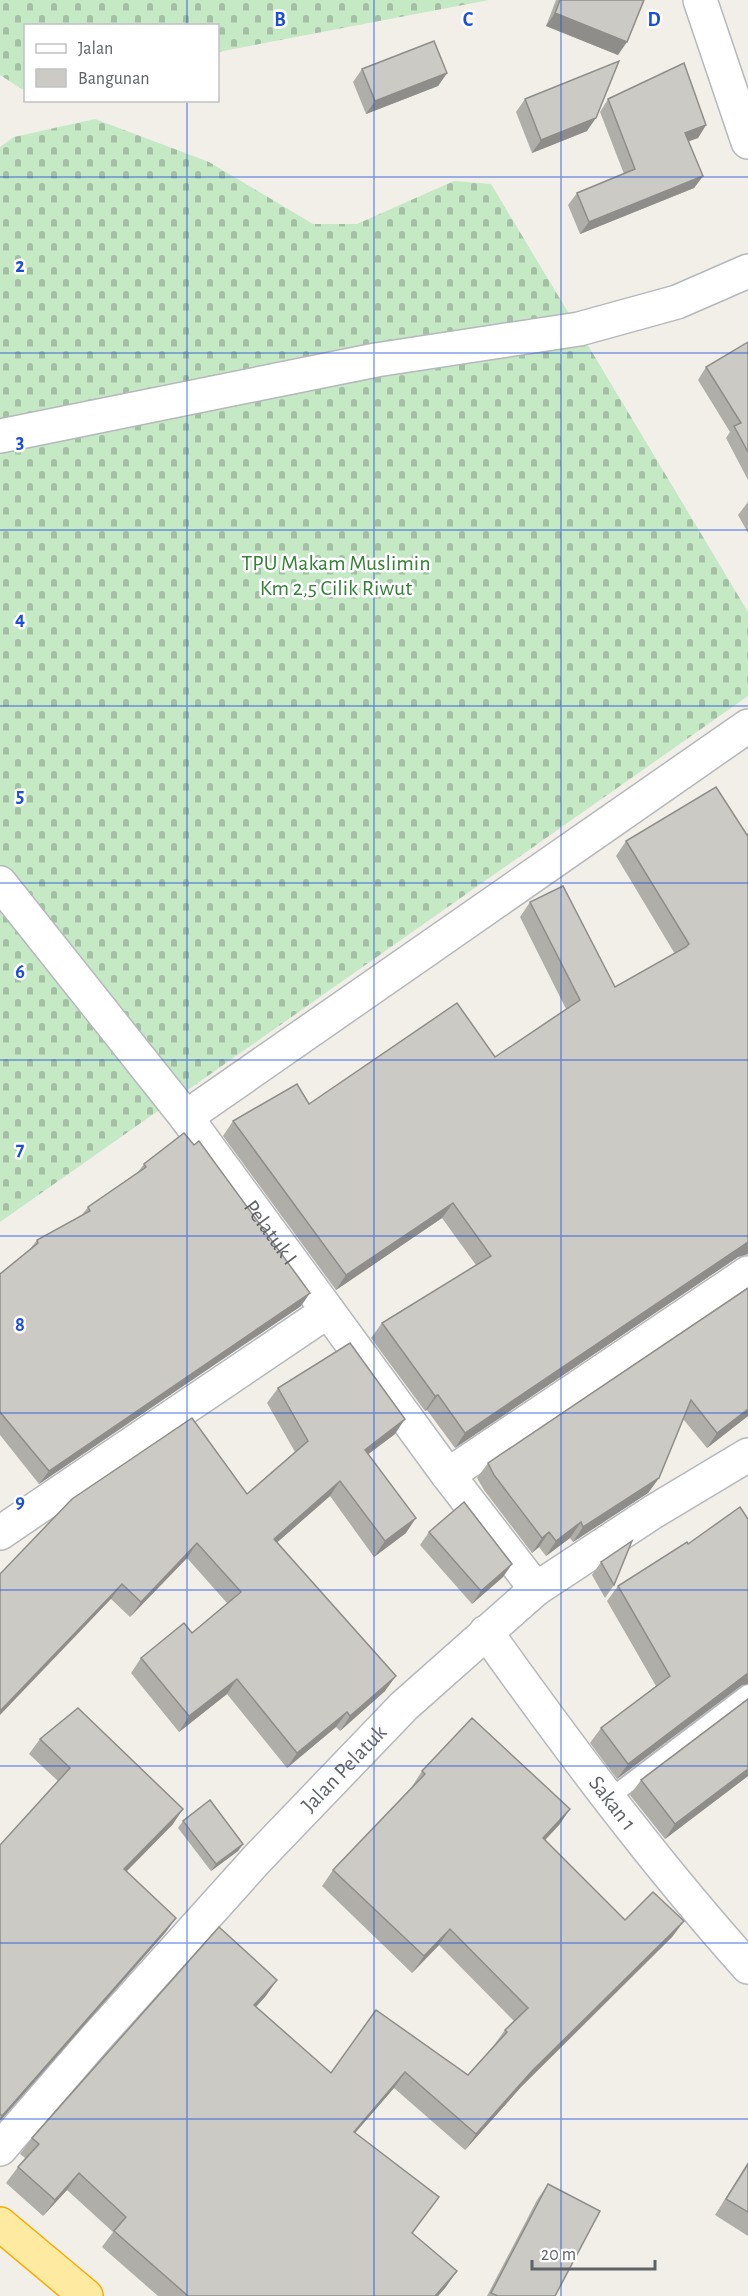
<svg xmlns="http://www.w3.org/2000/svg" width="748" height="2296" font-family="'Alegreya Sans',sans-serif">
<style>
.cemetery{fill:url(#cemetery-stones)}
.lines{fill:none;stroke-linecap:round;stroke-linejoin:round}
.service-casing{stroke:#b5b8bc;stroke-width:20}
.minor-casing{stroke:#b5b8bc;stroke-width:36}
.trunk-casing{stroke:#f9ab00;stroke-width:36}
.service{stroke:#fff;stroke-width:16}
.minor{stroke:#fff;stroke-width:33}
.trunk{stroke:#feeaa1;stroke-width:33}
.wall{fill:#afaea9}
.shaded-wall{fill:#8f8d8a}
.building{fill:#cccac5;stroke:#8f8d8a;stroke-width:1.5}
.grid{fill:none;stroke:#1d4ed8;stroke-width:1.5;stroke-opacity:0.55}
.labels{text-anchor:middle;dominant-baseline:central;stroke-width:5;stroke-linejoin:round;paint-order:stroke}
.park-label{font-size:22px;fill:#348238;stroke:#fff}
.street-label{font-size:22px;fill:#5f6368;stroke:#fff}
.grid-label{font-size:20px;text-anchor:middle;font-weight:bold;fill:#1d4ed8;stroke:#fff;stroke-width:5;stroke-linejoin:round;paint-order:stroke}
</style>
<defs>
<pattern id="cemetery-stones" width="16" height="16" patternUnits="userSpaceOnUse" patternTransform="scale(1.5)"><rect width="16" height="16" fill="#c5e8c5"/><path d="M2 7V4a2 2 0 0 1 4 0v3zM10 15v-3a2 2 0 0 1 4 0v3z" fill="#a3c0a4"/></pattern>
</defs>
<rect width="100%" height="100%" fill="#f1efe8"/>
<g class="cemetery">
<path d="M0,0h489l-271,52v-26h-192l-1,63h-3l-22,-14z"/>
<path d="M95,119l114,43 104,62h44l97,-43 37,3 257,428v84l-748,526v-1075l14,-10z"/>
</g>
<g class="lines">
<g class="service-casing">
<path id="service" d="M608,1799l140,-106"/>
</g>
<g class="minor-casing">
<g id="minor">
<path d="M700,0l48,142"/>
<path d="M0,436l376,-76 203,-31 98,-27 71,-31"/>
<path id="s1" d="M0,883l186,234 262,358 88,114"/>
<path d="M186,1117l562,-391"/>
<path d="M448,1475l300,-202"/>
<path d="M0,1533l328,-222"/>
<path id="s2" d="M486,1632c83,116 167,229 262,335"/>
<path id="s3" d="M0,2149l96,-111 162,-180 146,-152 132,-117 117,-77 95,-57"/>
</g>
</g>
<g class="trunk-casing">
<path id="trunk" d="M0,2224l86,72"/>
</g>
<use href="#service" class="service"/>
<use href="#minor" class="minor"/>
<use href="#trunk" class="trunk"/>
</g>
<g class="wall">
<path d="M556,0h88l-26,55 -72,-29z"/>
<path d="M362,69l85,4 -9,13 -72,28 -13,-32z"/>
<path d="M525,99l62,32 -55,22 -16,-41z"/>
<path d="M608,99l98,26 -8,13 -10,3 15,35 -9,12 -114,46 -12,-29 9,-12 47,-19 -24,-62z"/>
<path d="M748,342v138l-22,-42 4,-6 -32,-52 8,-13z"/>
<path d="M748,502v31l-10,-18z"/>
<path d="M748,834v420l-10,3 -283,191 -28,-38 -2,1 -54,-73 11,-15 94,-58 -34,-47 -106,72 -113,-154 10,-15 76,-17 186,-47 71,-48 -46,-92 10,-15 85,85 60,-33 -59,-98 10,-15z"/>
<path d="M144,1164l157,142 -262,178 -39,-49v-161l30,-25 7,-9 44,-24 7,-9 50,-35z"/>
<path d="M748,1288v128l-41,32 -24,-29 -24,59 -11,15 -75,49 -3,-4 -24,18 -7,-9 -7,6 -48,-63 -7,-12 11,-15z"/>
<path d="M278,1388l117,46 -27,20 38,79 -32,24 -44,-61 -53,46 108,149 -45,40 -4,-4 -49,41 -60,-74 -48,38 -48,-59 10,-15 51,-25 35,-30 -40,-45 -57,59 -19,-18 -111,-25 247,-80 48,-42 -28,-49z"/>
<path d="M748,1519v165l-6,1 -125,94 -27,-36 11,-15 55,-42 -49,-85 11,-15 70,-42z"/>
<path d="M429,1532l74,45 -31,27 -52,-59z"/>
<path d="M601,1562l13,23 -9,13 -13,-23z"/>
<path d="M748,1699v77l-83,63 -35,-44 11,-15z"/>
<path d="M40,1739l133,85 -47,48 50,46 -11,15 -165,188v-276l58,-64 -29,-27z"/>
<path d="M422,1771l148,38 -11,16 -14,15 80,80 59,1 -12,16 -151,150 -56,63 -71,-62 -39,45 84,64 -27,36 45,38 -12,17 -7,8h-280l-56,-49 11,-15 -46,-42 -24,26 -37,-33 12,-16 7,-9 -5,-4 12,-16 245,-158 -12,17 -9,10 75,66 45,-63 92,65 26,-30 11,-15 9,-9 -75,-76 -27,28 -90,-87 11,-16 78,-82z"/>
<path d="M183,1821l60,23 -5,7 -27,20 -33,-43z"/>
<path d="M748,2162v74l-33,-21z"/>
<path d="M548,2184l7,112h-68l50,-96z"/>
</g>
<g class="shaded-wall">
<path d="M555,13l72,29 -9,13 -72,-29z"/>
<path d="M447,73l-9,13 -72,28 9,-13z"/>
<path d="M596,118l-9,13 -55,22 9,-13z"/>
<path d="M706,125l-8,13 -22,8 9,-13z"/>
<path d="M703,176l-9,12 -114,46 9,-12z"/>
<path d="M453,1203l-11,15 -106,72 10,-15z"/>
<path d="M748,1242v12l-10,3 -283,191 10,-15z"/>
<path d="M310,1293l-9,13 -262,178 10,-13z"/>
<path d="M438,1395l-11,15 -2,1 10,-15z"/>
<path d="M748,1409v7l-41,32 10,-15z"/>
<path d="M405,1419l-10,15 -41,31 11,-15z"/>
<path d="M659,1478l-11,15 -75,49 10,-15z"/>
<path d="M340,1481l-10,15 -66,58 10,-15z"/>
<path d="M416,1518l-10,15 -32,24 11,-16z"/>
<path d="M581,1522l-11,16 -24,18 10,-15z"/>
<path d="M549,1532l-10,15 -7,6 10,-15z"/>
<path d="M197,1543l-10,15 -57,59 11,-15z"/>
<path d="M512,1564l-9,13 -31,27 9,-13z"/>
<path d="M122,1584l-11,15 -111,116v-4z"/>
<path d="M748,1673v11l-6,1 -125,94 11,-15z"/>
<path d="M396,1676l-11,15 -45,40 10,-15z"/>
<path d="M237,1679l-10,15 -48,38 10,-16z"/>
<path d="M347,1712l-11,15 -49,41 10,-15z"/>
<path d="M748,1769v7l-83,63 10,-15z"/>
<path d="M183,1809l-10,15 -60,61 11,-16z"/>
<path d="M570,1809l-11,16 -27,29 11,-16z"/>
<path d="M243,1844l-5,7 -27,20 5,-7z"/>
<path d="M176,1918l-11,15 -165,188v-3l2,-2z"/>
<path d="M684,1921l-12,16 -151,150 -56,63 11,-16 56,-63z"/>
<path d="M450,1929l-11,16 -27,28 12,-17z"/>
<path d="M277,1980l-12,17 -23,24 12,-16z"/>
<path d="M405,2072l-11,16 -52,60 12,-16z"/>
<path d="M79,2173l-12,17 -24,26 12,-16z"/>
<path d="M457,2271l-12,17 -7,8h-3z"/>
</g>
<g class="building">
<path d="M560,0h84l-17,42 -72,-29z"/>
<path d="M434,41l13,32 -72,28 -13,-32z"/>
<path d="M619,61l-23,57 -55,22 -16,-41z"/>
<path d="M684,63l22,62 -21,8 18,43 -114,46 -12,-29 58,-24 -27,-70z"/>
<path d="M748,342v110l-14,-26 7,-3 -35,-56z"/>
<path d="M716,787l31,48 1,-1v408l-283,191 -27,-38 -3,1 -53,-73 109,-67 -38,-53 -107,72 -113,-154 64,-37 12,20 148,-101 38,54 85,-57 -50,-98 33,-16 52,101 71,-40 3,-3 -63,-103z"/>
<path d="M184,1133l10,12 5,-4 111,152 -261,178 -49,-59v-138l38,-31 -1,-3 53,-29 -2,-4 58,-40 -2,-3z"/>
<path d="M748,1288v121l-31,24 -26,-33 -32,78 -76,49 -2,-5 -25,19 -7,-9 -7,6 -48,-63 -6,-12z"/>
<path d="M350,1343l55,76 -40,31 51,68 -31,23 -45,-60 -66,58 122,137 -46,40 -3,-4 -50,41 -60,-74 -48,37 -48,-58 43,-35 8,10 49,-41 -44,-49 -56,59 -19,-18 -122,127v-137l72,-75 120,-81 55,76 61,-53 -30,-53z"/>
<path d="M464,1502l48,62 -31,27 -52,-59z"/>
<path d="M740,1507l8,12v154l-120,91 -27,-36 69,-52 -52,-90 69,-44 1,2z"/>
<path d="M632,1541l-18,44 -13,-23z"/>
<path d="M748,1699v70l-73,55 -34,-44z"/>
<path d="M78,1708l105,101 -59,60 52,49 -174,198 -2,-2v-269l70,-77 -30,-29z"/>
<path d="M472,1718l98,91 -27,29 82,82 28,-28 31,29 -152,150 -56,63 -71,-62 -51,60 85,65 -27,36 45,38 -22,25h-247l-74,-65 12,-14 -47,-44 -24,27 -37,-33 21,-23 -7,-6 187,-211 58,53 -23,25 77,68 45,-63 92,65 39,-43 -2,-2 23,-22 -78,-79 -26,27 -91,-86 92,-96 -3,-3z"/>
<path d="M210,1800l33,44 -27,20 -33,-43z"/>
<path d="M748,2164v48l-22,-13z"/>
<path d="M548,2184l52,27 -45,85h-57l-7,-3z"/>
</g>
<path class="grid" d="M187,0v26M374,0v2296M561,0v2296M187,100v2196M0,177h748M0,353h748M0,530h748M0,706h748M0,883h748M0,1060h748M0,1236h748M0,1413h748M0,1590h748M0,1766h748M0,1943h748M0,2119h748"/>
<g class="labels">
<g class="park-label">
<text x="336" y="563">TPU Makam Muslimin<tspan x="336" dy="25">Km 2,5 Cilik Riwut</tspan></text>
</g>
<g class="street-label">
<text stroke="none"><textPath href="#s1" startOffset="442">Pelatuk I</textPath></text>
<text stroke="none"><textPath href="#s3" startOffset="513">Jalan Pelatuk</textPath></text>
<text stroke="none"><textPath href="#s2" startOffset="213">Sakan 1</textPath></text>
</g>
</g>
<g class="grid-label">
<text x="280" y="26">B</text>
<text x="468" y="26">C</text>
<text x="654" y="26">D</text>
<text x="20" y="272">2</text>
<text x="20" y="448">3</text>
<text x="20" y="625">4</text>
<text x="20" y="802">5</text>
<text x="20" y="978">6</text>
<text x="20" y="1155">7</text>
<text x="20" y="1331">8</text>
<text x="20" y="1508">9</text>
</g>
<rect x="24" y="24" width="195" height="78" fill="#ffffff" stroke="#bfc1c3" stroke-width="1.5"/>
<rect x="36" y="44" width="30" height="9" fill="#ffffff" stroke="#bfc1c3" stroke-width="1.5"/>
<text x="78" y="54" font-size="18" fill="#5f6368">Jalan</text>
<rect x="36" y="69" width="30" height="18" fill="#cccac5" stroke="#bfc1c3" stroke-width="1.5"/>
<text x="78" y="84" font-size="18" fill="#5f6368">Bangunan</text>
<path d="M532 2260v9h123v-9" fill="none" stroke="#5f6368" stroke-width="3"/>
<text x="541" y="2260" font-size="18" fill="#5f6368" stroke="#ffffff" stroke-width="4.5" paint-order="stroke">20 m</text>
</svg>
